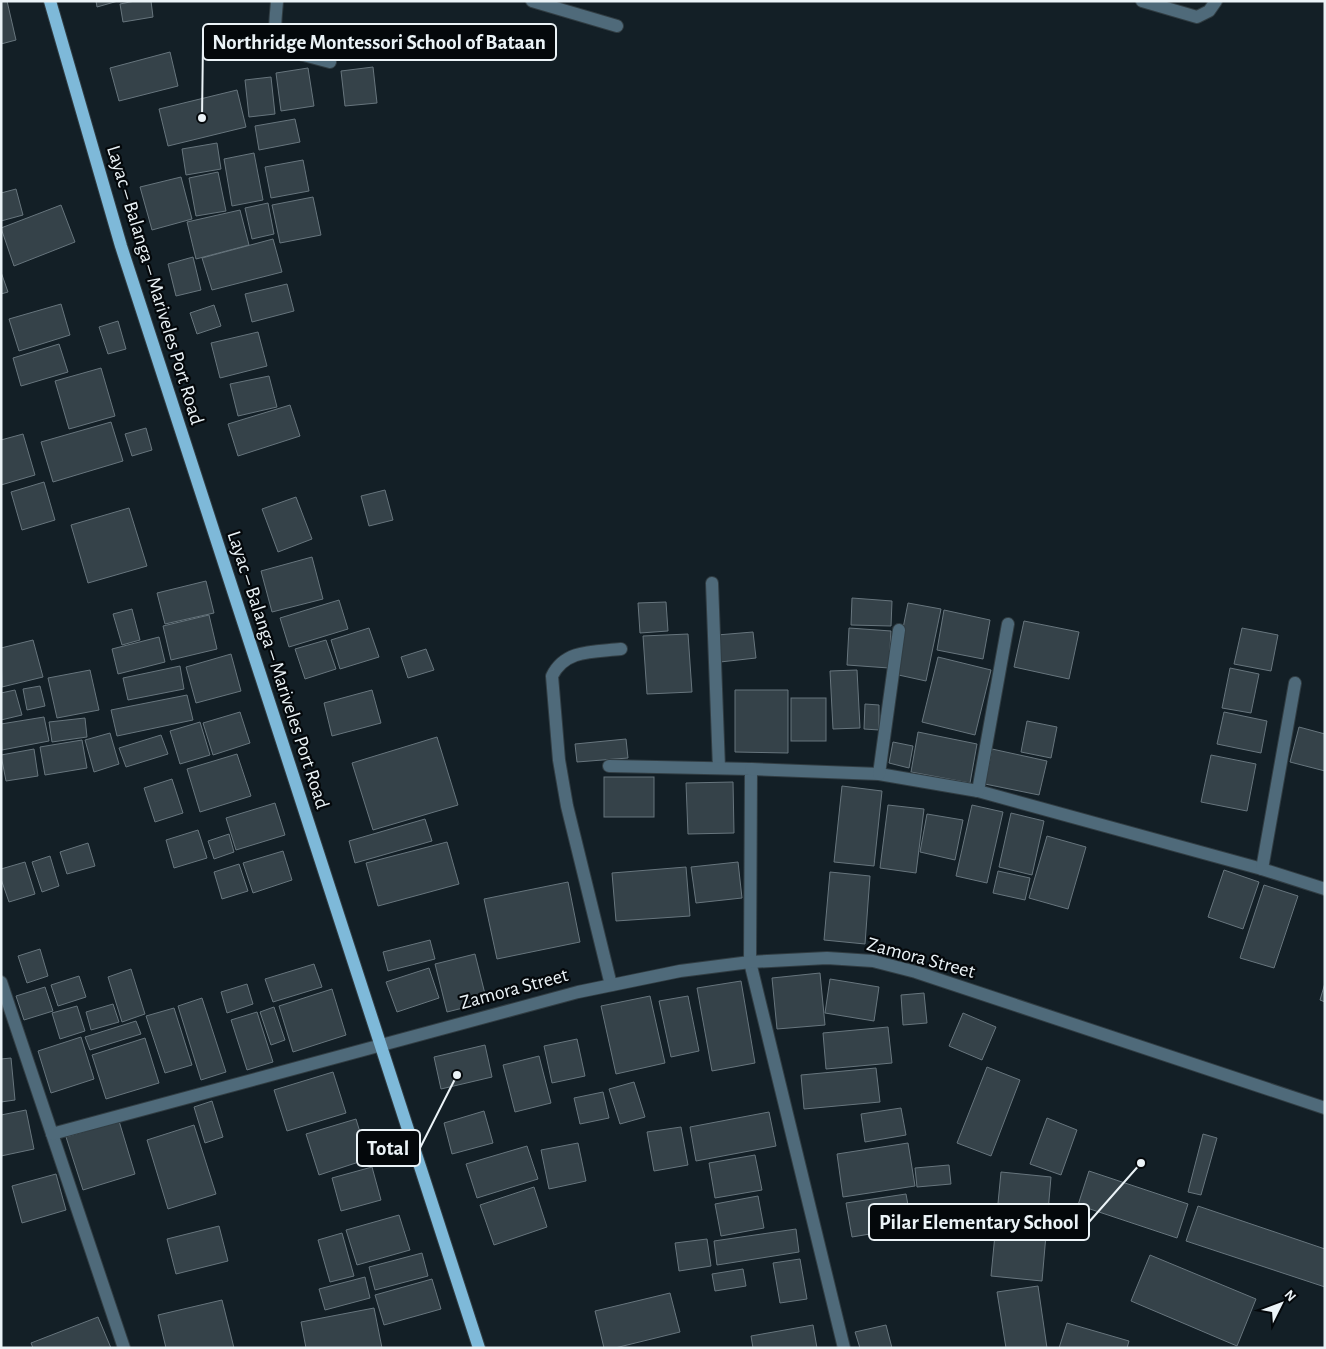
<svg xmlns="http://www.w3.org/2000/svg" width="1326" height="1349" font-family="'Alegreya Sans',sans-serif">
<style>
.building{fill:#354249;stroke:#67757d}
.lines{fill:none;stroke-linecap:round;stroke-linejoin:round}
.minor-casing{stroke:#313d43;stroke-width:14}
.major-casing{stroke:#313d43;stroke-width:14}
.minor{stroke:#4f6a7a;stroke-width:12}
.major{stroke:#7eb9d9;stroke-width:12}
.labels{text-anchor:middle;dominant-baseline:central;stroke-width:4.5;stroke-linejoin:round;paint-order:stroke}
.street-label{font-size:20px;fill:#ebf3f7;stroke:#04080b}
.leader{fill:none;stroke:#ebf3f7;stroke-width:2}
.callout-dot{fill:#ebf3f7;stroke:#04080b;stroke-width:2}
.callout{fill:#04080b;stroke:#ebf3f7;stroke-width:2}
.callout-label{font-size:21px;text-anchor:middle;font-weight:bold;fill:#ebf3f7}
</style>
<rect width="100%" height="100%" fill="#131f26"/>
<g class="building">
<path d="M1,1h6l9,39 -15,4z"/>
<path d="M96,1h22l-21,6z"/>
<path d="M135,1h16l2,16 -30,5 -3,-18z"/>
<path d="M170,52l8,34 -59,15 -9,-33z"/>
<path d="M373,67l4,36 -32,3 -4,-35z"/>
<path d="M308,68l6,38 -33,5 -5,-38z"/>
<path d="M271,77l4,37 -26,3 -4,-37z"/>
<path d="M237,90l9,37 -78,19 -9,-37z"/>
<path d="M295,119l5,23 -41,8 -4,-24z"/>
<path d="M217,143l4,26 -35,6 -4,-26z"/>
<path d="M254,153l9,47 -31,6 -8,-47z"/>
<path d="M303,160l6,31 -38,7 -6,-31z"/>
<path d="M218,172l8,39 -30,5 -7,-38z"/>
<path d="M181,177l11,42 -40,11 -12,-43z"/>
<path d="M16,189l7,26 -22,6v-28z"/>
<path d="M313,197l8,38 -41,8 -8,-38z"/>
<path d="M268,203l6,31 -22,5 -7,-31z"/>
<path d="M61,205l14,37 -61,24 -13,-38z"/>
<path d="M240,210l9,35 -53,14 -9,-37z"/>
<path d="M273,239l9,33 -70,18 -10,-32z"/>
<path d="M193,257l8,33 -25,6 -8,-32z"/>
<path d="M1,272l7,20 -7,2z"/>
<path d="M287,284l7,27 -42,11 -7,-28z"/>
<path d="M61,304l9,31 -51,16 -10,-32z"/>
<path d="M214,305l7,21 -24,8 -7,-21z"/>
<path d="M118,321l8,28 -18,5 -9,-27z"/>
<path d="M258,332l9,34 -47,12 -9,-35z"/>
<path d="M59,344l9,28 -47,14 -8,-28z"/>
<path d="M101,368l14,48 -46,13 -14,-48z"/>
<path d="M269,376l8,31 -39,9 -8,-32z"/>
<path d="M290,405l10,31 -62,20 -10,-32z"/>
<path d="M111,422l12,39 -70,21 -12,-40z"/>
<path d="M146,428l6,22 -20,6 -7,-22z"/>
<path d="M23,434l12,41 -34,10v-45z"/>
<path d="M44,482l11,38 -33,10 -11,-38z"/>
<path d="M385,490l8,30 -24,6 -8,-30z"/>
<path d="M296,497l16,42 -34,13 -16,-43z"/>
<path d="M129,508l18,58 -59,17 -17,-58z"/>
<path d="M312,557l11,42 -51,13 -11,-41z"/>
<path d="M206,581l8,32 -49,11 -8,-31z"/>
<path d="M852,598l40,3 -1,25 -40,-1z"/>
<path d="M339,600l9,29 -59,18 -9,-29z"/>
<path d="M666,602l2,29 -28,2 -2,-30z"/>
<path d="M908,603l33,6 -15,72 -32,-7z"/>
<path d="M132,609l8,31 -18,5 -9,-31z"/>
<path d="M944,610l46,10 -7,39 -46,-9z"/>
<path d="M209,615l8,34 -46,11 -8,-34z"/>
<path d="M1024,621l55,11 -10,47 -55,-12z"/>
<path d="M369,628l10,29 -39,12 -9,-29z"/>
<path d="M849,628l42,3 -2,37 -42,-3z"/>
<path d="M1242,628l36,7 -7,36 -37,-7z"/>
<path d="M753,632l3,26 -36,4 -3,-27z"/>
<path d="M688,634l4,58 -45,2 -4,-58z"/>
<path d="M159,637l6,25 -47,12 -6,-25z"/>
<path d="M33,640l10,37 -41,10 -1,-39z"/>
<path d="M326,640l10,29 -31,10 -10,-30z"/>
<path d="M426,649l8,21 -26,8 -7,-21z"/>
<path d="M231,654l10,37 -45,12 -10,-36z"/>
<path d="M938,657l53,13 -16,65 -53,-13z"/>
<path d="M180,666l4,23 -56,11 -5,-22z"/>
<path d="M1230,668l29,6 -8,39 -29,-5z"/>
<path d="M90,670l9,40 -42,8 -9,-40z"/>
<path d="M857,670l3,58 -27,1 -3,-58z"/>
<path d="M40,686l5,20 -18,4 -4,-21z"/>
<path d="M15,690l7,25 -21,5v-27z"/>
<path d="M372,690l9,33 -49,13 -8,-33z"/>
<path d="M735,690h53v63l-53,-1z"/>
<path d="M187,695l6,25 -76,16 -6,-26z"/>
<rect x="791" y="698" width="35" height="43"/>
<path d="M865,704l14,1v25l-15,-1z"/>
<path d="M240,712l10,31 -37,12 -10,-32z"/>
<path d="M1224,712l43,9 -6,32 -44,-9z"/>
<path d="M44,717l5,24 -47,9 -1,-26z"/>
<path d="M85,718l2,19 -35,5 -3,-20z"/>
<path d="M1027,721l30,6 -6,31 -30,-6z"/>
<path d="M200,722l10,33 -30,9 -10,-33z"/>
<path d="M1299,727l26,7v37l-35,-9z"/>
<path d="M918,732l59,12 -7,39 -59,-11z"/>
<path d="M110,733l9,31 -25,8 -9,-32z"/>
<path d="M161,735l7,19 -42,13 -7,-19z"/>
<path d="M437,737l21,68 -85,25 -21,-67z"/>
<path d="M626,739l2,19 -51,4 -2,-18z"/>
<path d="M82,740l5,28 -42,7 -5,-28z"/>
<path d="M893,742l20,4 -4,22 -20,-5z"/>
<path d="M34,749l4,27 -32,5 -5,-26z"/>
<path d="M992,749l55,12 -8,34 -54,-11z"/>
<path d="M237,754l14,42 -51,16 -13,-43z"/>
<path d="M1211,755l45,9 -9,47 -46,-9z"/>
<rect x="604" y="777" width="50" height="40"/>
<path d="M172,779l11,34 -28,9 -11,-34z"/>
<path d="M733,782l1,51 -46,1 -2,-51z"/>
<path d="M842,786l40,5 -8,75 -40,-4z"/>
<path d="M275,803l10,32 -49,15 -10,-32z"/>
<path d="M888,805l36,4 -8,64 -36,-5z"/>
<path d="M972,805l31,7 -16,71 -31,-7z"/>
<path d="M1011,813l33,8 -12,54 -33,-8z"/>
<path d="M927,814l36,6 -8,40 -35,-8z"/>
<path d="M425,819l7,22 -77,22 -6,-22z"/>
<path d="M198,830l9,28 -33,10 -8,-28z"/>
<path d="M229,834l5,18 -20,7 -6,-18z"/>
<path d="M1047,836l39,11 -18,62 -39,-11z"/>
<path d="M447,842l12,42 -81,22 -12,-43z"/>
<path d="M88,843l7,23 -28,8 -7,-22z"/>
<path d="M283,851l9,29 -39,13 -10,-30z"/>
<path d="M50,856l9,30 -17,6 -10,-30z"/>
<path d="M25,862l10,32 -26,8 -8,-23v-10z"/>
<path d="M738,862l4,36 -46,5 -5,-36z"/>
<path d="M239,864l9,27 -26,8 -8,-27z"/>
<path d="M686,867l4,49 -74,5 -4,-48z"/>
<path d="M1224,870l35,12 -16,47 -35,-12z"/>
<path d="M998,871l32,7 -5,22 -32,-7z"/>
<path d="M830,872l40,4 -5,68 -41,-4z"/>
<path d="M568,882l12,60 -83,17 -13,-60z"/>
<path d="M1264,885l34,11 -24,72 -34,-10z"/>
<path d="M430,940l5,19 -47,12 -5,-19z"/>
<path d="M40,949l8,27 -21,7 -9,-27z"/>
<path d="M475,954l12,48 -40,10 -12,-48z"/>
<path d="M314,964l8,23 -49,15 -8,-23z"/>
<path d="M429,968l10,30 -42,14 -11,-30z"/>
<path d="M131,969l14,45 -23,8 -14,-45z"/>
<path d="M820,973l5,52 -48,4 -5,-51z"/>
<path d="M79,976l7,21 -28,9 -7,-21z"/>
<path d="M830,979l49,8 -5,34 -49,-8z"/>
<path d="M741,981l14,82 -43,8 -15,-83z"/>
<path d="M1325,983v19l-5,-2z"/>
<path d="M247,984l6,20 -26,9 -6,-21z"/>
<path d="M45,987l8,24 -29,9 -8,-24z"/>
<path d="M332,989l14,46 -53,17 -14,-46z"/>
<path d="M924,993l3,30 -24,2 -2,-30z"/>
<path d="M650,996l15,67 -49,11 -15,-68z"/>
<path d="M688,996l11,55 -28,6 -12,-56z"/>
<path d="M202,998l24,74 -25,8 -23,-74z"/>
<path d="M113,1004l6,18 -28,8 -5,-18z"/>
<path d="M77,1006l8,25 -25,8 -8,-26z"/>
<path d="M274,1007l11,33 -14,5 -11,-33z"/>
<path d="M174,1008l18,57 -27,8 -19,-57z"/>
<path d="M257,1012l16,50 -26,8 -16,-50z"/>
<path d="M963,1013l33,14 -14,33 -33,-14z"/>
<path d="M136,1021l5,13 -51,16 -5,-13z"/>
<path d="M888,1027l4,36 -66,6 -3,-36z"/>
<path d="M81,1037l13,42 -43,14 -13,-42z"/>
<path d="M145,1038l14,45 -53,16 -14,-44z"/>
<path d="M577,1039l8,37 -33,7 -8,-37z"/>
<path d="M485,1045l7,32 -51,12 -7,-32z"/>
<path d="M539,1056l12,47 -36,9 -12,-47z"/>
<path d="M11,1058l4,42 -14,2v-43z"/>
<path d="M987,1067l33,13 -29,76 -34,-13z"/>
<path d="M876,1068l4,34 -76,7 -3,-34z"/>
<path d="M333,1072l13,41 -59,18 -13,-41z"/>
<path d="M634,1082l11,35 -25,7 -11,-35z"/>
<path d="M603,1092l6,26 -29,6 -6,-26z"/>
<path d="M212,1101l11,36 -18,6 -11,-36z"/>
<path d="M901,1108l5,27 -41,7 -4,-28z"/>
<path d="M26,1110l8,39 -33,7v-41z"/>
<path d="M484,1111l9,32 -41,11 -8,-31z"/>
<path d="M769,1112l7,34 -80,15 -6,-34z"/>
<path d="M1047,1118l30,12 -16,45 -31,-11z"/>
<path d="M356,1119l12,40 -49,16 -13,-41z"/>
<path d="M119,1121l16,53 -52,16 -17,-53z"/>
<path d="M194,1125l22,69 -48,15 -21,-69z"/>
<path d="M681,1127l7,38 -34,6 -7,-39z"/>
<path d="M1203,1134l14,4 -16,57 -13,-3z"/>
<path d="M578,1143l8,38 -37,8 -8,-39z"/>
<path d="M908,1143l7,43 -72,11 -6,-43z"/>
<path d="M527,1146l11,33 -61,19 -11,-34z"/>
<path d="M755,1155l7,35 -47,8 -6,-35z"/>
<path d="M949,1165l2,19 -34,3 -2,-19z"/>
<path d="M372,1167l9,33 -40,11 -9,-33z"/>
<path d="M1089,1171l99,33 -11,34 -99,-33z"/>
<path d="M1001,1172l50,5 -9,104 -51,-5z"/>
<path d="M56,1174l10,36 -44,13 -10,-37z"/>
<path d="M534,1187l13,40 -53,18 -14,-40z"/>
<path d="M906,1194l6,33 -60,10 -6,-34z"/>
<path d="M758,1196l6,32 -43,8 -6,-32z"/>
<path d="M1198,1206l127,43v38l-139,-46z"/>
<path d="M399,1215l11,35 -53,15 -11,-35z"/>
<path d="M219,1226l9,35 -52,13 -9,-35z"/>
<path d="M796,1229l3,23 -82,13 -3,-24z"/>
<path d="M342,1233l12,43 -24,6 -12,-42z"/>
<path d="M707,1239l4,27 -32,5 -4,-28z"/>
<path d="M422,1253l6,23 -53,14 -6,-23z"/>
<path d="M1150,1255l106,44 -19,47 -106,-45z"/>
<path d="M800,1259l7,40 -27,4 -7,-40z"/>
<path d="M743,1269l3,17 -31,5 -3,-17z"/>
<path d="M365,1277l5,21 -45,12 -6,-21z"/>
<path d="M432,1279l9,30 -57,16 -9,-30z"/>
<path d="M1038,1286l9,62h-41l-9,-56z"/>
<path d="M670,1293l10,39 -65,16h-11l-9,-37z"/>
<path d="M222,1300l12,48h-68l-8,-33z"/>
<path d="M374,1308l8,40h-76l-5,-26z"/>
<path d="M98,1317l13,31h-78l-2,-5z"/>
<path d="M1067,1323l62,18 -2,7h-68z"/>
<path d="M813,1325l4,23h-64l-2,-12z"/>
<path d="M886,1325l6,23h-32l-5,-16z"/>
</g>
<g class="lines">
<g class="minor-casing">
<g id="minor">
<path d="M277,1c-1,17 -5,33 4,48l49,13"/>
<path d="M532,1l85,25"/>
<path d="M1142,1l55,16 12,-6 7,-10"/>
<path d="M712,583l7,185"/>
<path d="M609,766l142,3 -1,193 94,386"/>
<path d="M751,769l128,5 99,17 284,78 63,20"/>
<path d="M879,774l20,-144"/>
<path d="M978,791l30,-167"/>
<path d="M1262,869l33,-186"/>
<path d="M1,982l123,366"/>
<path d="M611,985l-44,-179 -8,-46 -7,-84c13,-27 42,-24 69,-27"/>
<path d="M52,1134l526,-142 102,-21 70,-9 77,-4 46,3 43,11 409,136"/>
</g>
</g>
<g class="major-casing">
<path id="major" d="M50,1l71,245 358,1102"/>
</g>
<use href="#minor" class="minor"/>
<use href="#major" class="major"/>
</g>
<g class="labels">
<g class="street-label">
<text transform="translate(155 285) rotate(73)">Layac – Balanga – Mariveles Port Road</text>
<text transform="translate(278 670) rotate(72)">Layac – Balanga – Mariveles Port Road</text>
<text transform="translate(921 958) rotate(15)">Zamora Street</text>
<text transform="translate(514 989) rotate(-15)">Zamora Street</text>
</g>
</g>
<path class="leader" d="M202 118L203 42M457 1075L420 1148M1141 1163L1089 1222"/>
<g class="callout-dot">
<circle cx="202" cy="118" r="5"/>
<circle cx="457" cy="1075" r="5"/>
<circle cx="1141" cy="1163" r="5"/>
</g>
<g class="callout">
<rect x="203" y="24" width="353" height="36" rx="5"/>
<rect x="357" y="1130" width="63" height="36" rx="5"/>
<rect x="869" y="1204" width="220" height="36" rx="5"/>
</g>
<g class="callout-label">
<text x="379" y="49">Northridge Montessori School of Bataan</text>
<text x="388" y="1155">Total</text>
<text x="979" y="1229">Pilar Elementary School</text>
</g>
<rect width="1326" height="1349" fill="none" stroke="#ebf3f7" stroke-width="5"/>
<g transform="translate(1281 1304) rotate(48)" stroke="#04080b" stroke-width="4" paint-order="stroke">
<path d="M0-4L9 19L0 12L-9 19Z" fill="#ebf3f7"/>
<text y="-8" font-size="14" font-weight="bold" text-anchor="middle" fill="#ebf3f7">N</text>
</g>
</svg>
